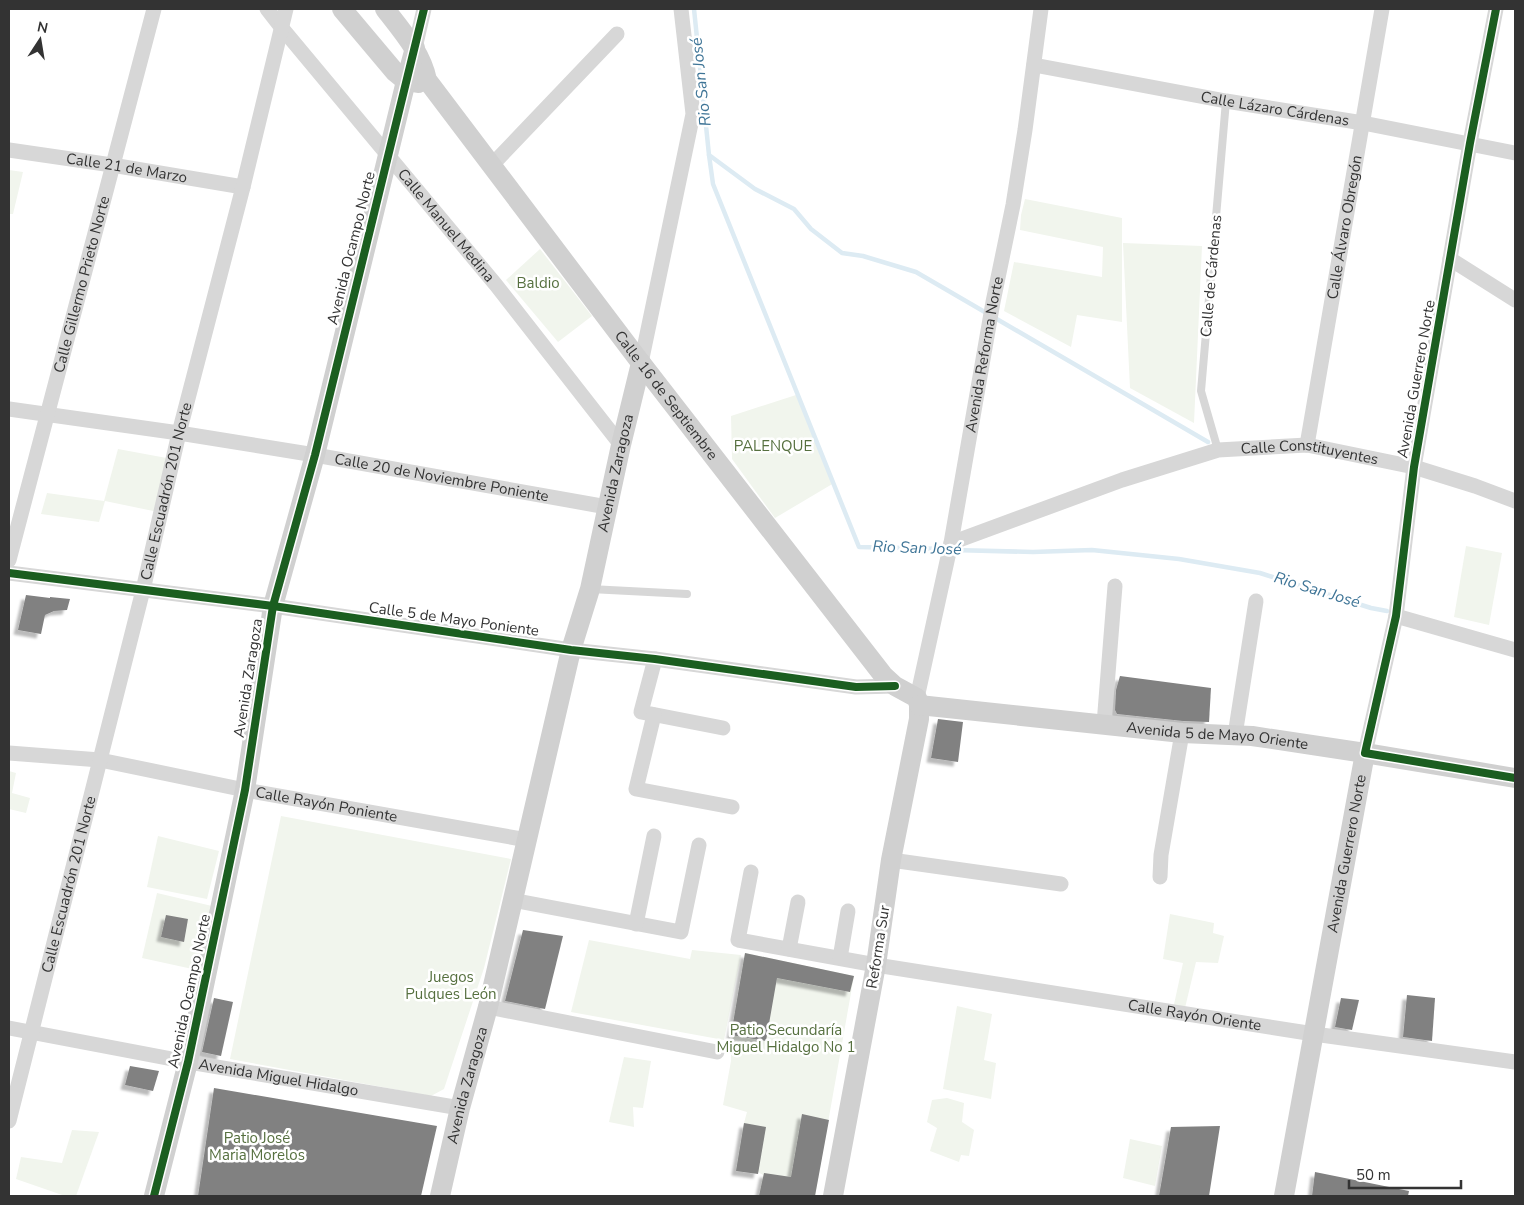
<svg xmlns="http://www.w3.org/2000/svg" width="1524" height="1205" font-family="'Nunito Sans',sans-serif">
<style>
.green{fill:#f1f5ed}
.lines{fill:none;stroke-linecap:round;stroke-linejoin:round}
.stream{stroke:#ddebf3;stroke-width:4.5}
.building{fill:#818181;filter:url(#shadow)}
.lane{stroke:#d7d7d7;stroke-width:8}
.street{stroke:#d7d7d7;stroke-width:15}
.secondary{stroke:#d0d0d0;stroke-width:20}
.cycleway-casing{stroke:#fff;stroke-width:11}
.cycleway{stroke:#1b5e20;stroke-width:8}
.labels{text-anchor:middle;dominant-baseline:central;stroke-width:5;stroke-linejoin:round;paint-order:stroke}
.street-label{font-size:15px;fill:#333;stroke:#fff}
.park-label{font-size:15px;fill:#56703f;stroke:#fff}
.water-label{font-size:16px;font-style:italic;fill:#3f7597;stroke:#fff}
</style>
<defs>
<filter id="shadow"><feDropShadow dx="-4.5" dy="4.5" stdDeviation="1" flood-color="#0004"/></filter>
</defs>
<rect width="100%" height="100%" fill="#fff"/>
<g class="green">
<path d="M9,170l14,2 -10,42h-4z"/>
<path d="M1025,199l97,19v104l-45,-7 -6,32 -67,-36 10,-49 88,15 1,-30 -83,-17 1,-15z"/>
<path d="M1123,243l79,3 -8,177 -64,-35z"/>
<path d="M540,249l52,67 -34,26 -52,-62z"/>
<path d="M796,395l38,88 -59,35 -43,-59 -1,-43z"/>
<path d="M118,449l54,10 -14,53 -53,-11 -6,21 -58,-8 6,-21 57,8z"/>
<path d="M1466,546l36,7 -13,72 -35,-8z"/>
<path d="M9,771l7,2 -4,20 18,5 -4,15 -17,-4z"/>
<path d="M281,816l230,43 -27,109 -40,121 -13,7 -201,-37z"/>
<path d="M158,836l61,15 -12,48 -60,-12z"/>
<path d="M157,893l55,13 -15,64 -55,-12z"/>
<path d="M1170,914l44,9 -1,10 11,3 -6,27 -22,-1 -12,50 -11,-3 10,-46 -20,-4z"/>
<path d="M589,940l101,19 2,-9 49,5 -17,85 -153,-28z"/>
<path d="M745,953l109,23 -39,220h-56l4,-21 -5,-3 -22,-1 8,-48 3,-11 -24,-7 8,-44v-26z"/>
<path d="M957,1006l35,8 -8,46 12,3 -5,36 -48,-10z"/>
<path d="M624,1057l27,4 -8,47 -10,-1 1,20 -25,-5z"/>
<path d="M947,1098l17,5 -2,19 12,8 -5,26 -8,-1 -2,7 -29,-11 7,-23 -10,-6 5,-22z"/>
<path d="M72,1130l27,2 -23,64h-11l-49,-17 5,-22 41,6z"/>
<path d="M1130,1139l32,7 -7,40 -32,-8z"/>
</g>
<g class="lines">
<g class="stream">
<path d="M694,9l15,146 46,34 39,20 17,20 31,24 21,3 53,16 292,170"/>
<path d="M709,155l4,29 146,363 87,2"/>
<path d="M953,550l80,2 59,-2 87,9 81,14 111,35 16,3"/>
</g>
</g>
<g class="building">
<path d="M26,595l24,3v-1l20,2 -3,11 -13,1 -9,4 -4,19 -23,-4z"/>
<path d="M1120,676l91,12 -2,34 -26,-1 -66,-7 -2,-4 1,-20z"/>
<path d="M938,719l25,3 -5,40 -27,-4z"/>
<path d="M166,915l22,4 -4,23 -23,-5z"/>
<path d="M523,930l40,6 -18,73 -40,-8z"/>
<path d="M745,953l109,23 -4,16 -73,-14 -11,63 -35,-6z"/>
<path d="M1407,995l28,3 -3,43 -29,-4z"/>
<path d="M214,998l19,4 -12,54 -19,-4z"/>
<path d="M1341,998l18,2 -7,30 -17,-3z"/>
<path d="M130,1066l29,5 -6,20 -28,-6z"/>
<path d="M214,1088l223,38 -16,70h-223z"/>
<path d="M802,1114l27,6 -14,76h-56l5,-23 27,4z"/>
<path d="M744,1123l22,4 -8,47 -22,-3z"/>
<path d="M1220,1126l-11,70h-50l12,-69z"/>
<path d="M1315,1172l94,19 -1,5h-96z"/>
</g>
<g class="lines">
<g class="lane">
<path d="M1218,450l-17,-59 25,-290"/>
<path d="M590,589l97,5"/>
</g>
<g class="street">
<path id="s1" d="M267,9l14,18 215,258 125,160"/>
<path d="M415,48l9,-39"/>
<path id="s2" d="M1034,65l192,36 137,22 152,30"/>
<path id="s3" d="M9,150l103,15 131,22"/>
<path d="M491,166l126,-132"/>
<path d="M1450,259l65,41"/>
<path d="M641,363l52,-249 -12,-105"/>
<path id="s4" d="M9,409l170,24 136,22 292,52"/>
<path id="s5" d="M1307,445l75,-436"/>
<path id="s6" d="M951,543l171,-63 96,-30 89,-5 107,22 61,19 40,15"/>
<path id="s7" d="M9,560l145,-551"/>
<path d="M9,573l264,33 298,44 84,9 201,28 39,-1"/>
<path d="M1396,616l119,34"/>
<path d="M655,659l-14,53 82,16"/>
<path id="s8" d="M917,698l34,-155 42,-241 20,-97 12,-75 16,-121"/>
<path d="M654,715l-18,74 96,18"/>
<path d="M1104,724l11,-138"/>
<path d="M1235,735l21,-134"/>
<path id="s9" d="M9,753l91,7 145,30 282,50"/>
<path d="M1365,753l31,-137 18,-149 56,-324 26,-134"/>
<path d="M891,860l170,24"/>
<path id="s10" d="M751,872l-13,68 138,25 438,69 201,28"/>
<path d="M1160,877l1,-22 21,-122"/>
<path d="M512,900l169,32 18,-87"/>
<path d="M636,924l18,-88"/>
<path d="M789,949l9,-47"/>
<path d="M840,958l8,-47"/>
<path d="M488,1007l229,45"/>
<path id="s11" d="M9,1028l179,34 272,46"/>
<path id="s12" d="M9,1121l91,-361 43,-170 36,-157 64,-246 43,-178"/>
</g>
<g class="secondary">
<path d="M342,9l53,63 11,9 12,2"/>
<path id="s13" d="M385,9c17,22 36,43 42,71l214,283 242,312 12,11 22,12 2,7v14l-28,141 -15,105 -43,231"/>
<path id="s14" d="M919,705l263,28 70,3 113,17 150,25"/>
<path d="M154,1196l34,-134 57,-272 28,-184 42,-151 91,-374 9,-33"/>
<path id="s15" d="M440,1196l20,-88 28,-101 83,-357 19,-61 31,-144 20,-82"/>
<path id="s16" d="M1284,1196l81,-443"/>
</g>
<g class="cycleway-casing">
<g id="cycleway">
<path d="M1496,9l-26,134 -56,324 -18,149 -31,137 150,25"/>
<path d="M9,573l264,33 298,44 84,9 201,28 39,-1"/>
<path d="M154,1196l34,-134 57,-272 28,-184 42,-151 109,-446"/>
</g>
</g>
<use href="#cycleway" class="cycleway"/>
</g>
<g class="labels">
<g class="street-label">
<text stroke="none"><textPath href="#s2" startOffset="245">Calle Lázaro Cárdenas</textPath></text>
<text stroke="none"><textPath href="#s3" startOffset="119">Calle 21 de Marzo</textPath></text>
<text stroke="none"><textPath href="#s1" startOffset="281">Calle Manuel Medina</textPath></text>
<text stroke="none"><textPath href="#s5" startOffset="221">Calle Álvaro Obregón</textPath></text>
<text transform="translate(351 248) rotate(-76)">Avenida Ocampo Norte</text>
<text transform="translate(1211 276) rotate(-85)">Calle de Cárdenas</text>
<text stroke="none"><textPath href="#s7" startOffset="285">Calle Gillermo Prieto Norte</textPath></text>
<text stroke="none"><textPath href="#s8" startOffset="350">Avenida Reforma Norte</textPath></text>
<text transform="translate(1416 379) rotate(-80)">Avenida Guerrero Norte</text>
<text stroke="none"><textPath href="#s13" startOffset="479">Calle 16 de Septiembre</textPath></text>
<text stroke="none"><textPath href="#s6" startOffset="375">Calle Constituyentes</textPath></text>
<text stroke="none"><textPath href="#s15" startOffset="744">Avenida Zaragoza</textPath></text>
<text stroke="none"><textPath href="#s4" startOffset="438">Calle 20 de Noviembre Poniente</textPath></text>
<text stroke="none"><textPath href="#s12" startOffset="649">Calle Escuadrón 201 Norte</textPath></text>
<text transform="translate(454 619) rotate(8)">Calle 5 de Mayo Poniente</text>
<text transform="translate(248 678) rotate(-81)">Avenida Zaragoza</text>
<text stroke="none"><textPath href="#s14" startOffset="300">Avenida 5 de Mayo Oriente</textPath></text>
<text stroke="none"><textPath href="#s9" startOffset="322">Calle Rayón Poniente</textPath></text>
<text stroke="none"><textPath href="#s16" startOffset="348">Avenida Guerrero Norte</textPath></text>
<text stroke="none"><textPath href="#s12" startOffset="244">Calle Escuadrón 201 Norte</textPath></text>
<text transform="translate(878 947) rotate(-81)">Reforma Sur</text>
<text transform="translate(189 991) rotate(-78)">Avenida Ocampo Norte</text>
<text stroke="none"><textPath href="#s10" startOffset="532">Calle Rayón Oriente</textPath></text>
<text stroke="none"><textPath href="#s11" startOffset="274">Avenida Miguel Hidalgo</textPath></text>
<text stroke="none"><textPath href="#s15" startOffset="114">Avenida Zaragoza</textPath></text>
</g>
<g class="park-label">
<text x="538" y="283">Baldio</text>
<text x="773" y="446">PALENQUE</text>
<text x="451" y="977">Juegos<tspan x="451" dy="17">Pulques León</tspan></text>
<text x="786" y="1030">Patio Secundaría<tspan x="786" dy="17">Miguel Hidalgo No 1</tspan></text>
<text x="257" y="1138">Patio José<tspan x="257" dy="17">Maria Morelos</tspan></text>
</g>
<g class="water-label">
<text transform="translate(701 82) rotate(-96)">Rio San José</text>
<text transform="translate(917 548) rotate(2)">Rio San José</text>
<text transform="translate(1317 590) rotate(17)">Rio San José</text>
</g>
</g>
<rect width="1524" height="1205" fill="none" stroke="#333333" stroke-width="20"/>
<g transform="translate(40 40) rotate(12)" stroke="#ffffff" stroke-width="4" paint-order="stroke">
<path d="M0-4L9 19L0 12L-9 19Z" fill="#333333"/>
<text y="-8" font-size="14" font-weight="bold" text-anchor="middle" fill="#333333">N</text>
</g>
<path d="M1349 1180v8h112v-8" fill="none" stroke="#333333" stroke-width="2.5"/>
<text x="1356" y="1180" font-size="15" fill="#333333" stroke="#ffffff" stroke-width="4" paint-order="stroke">50 m</text>
</svg>
